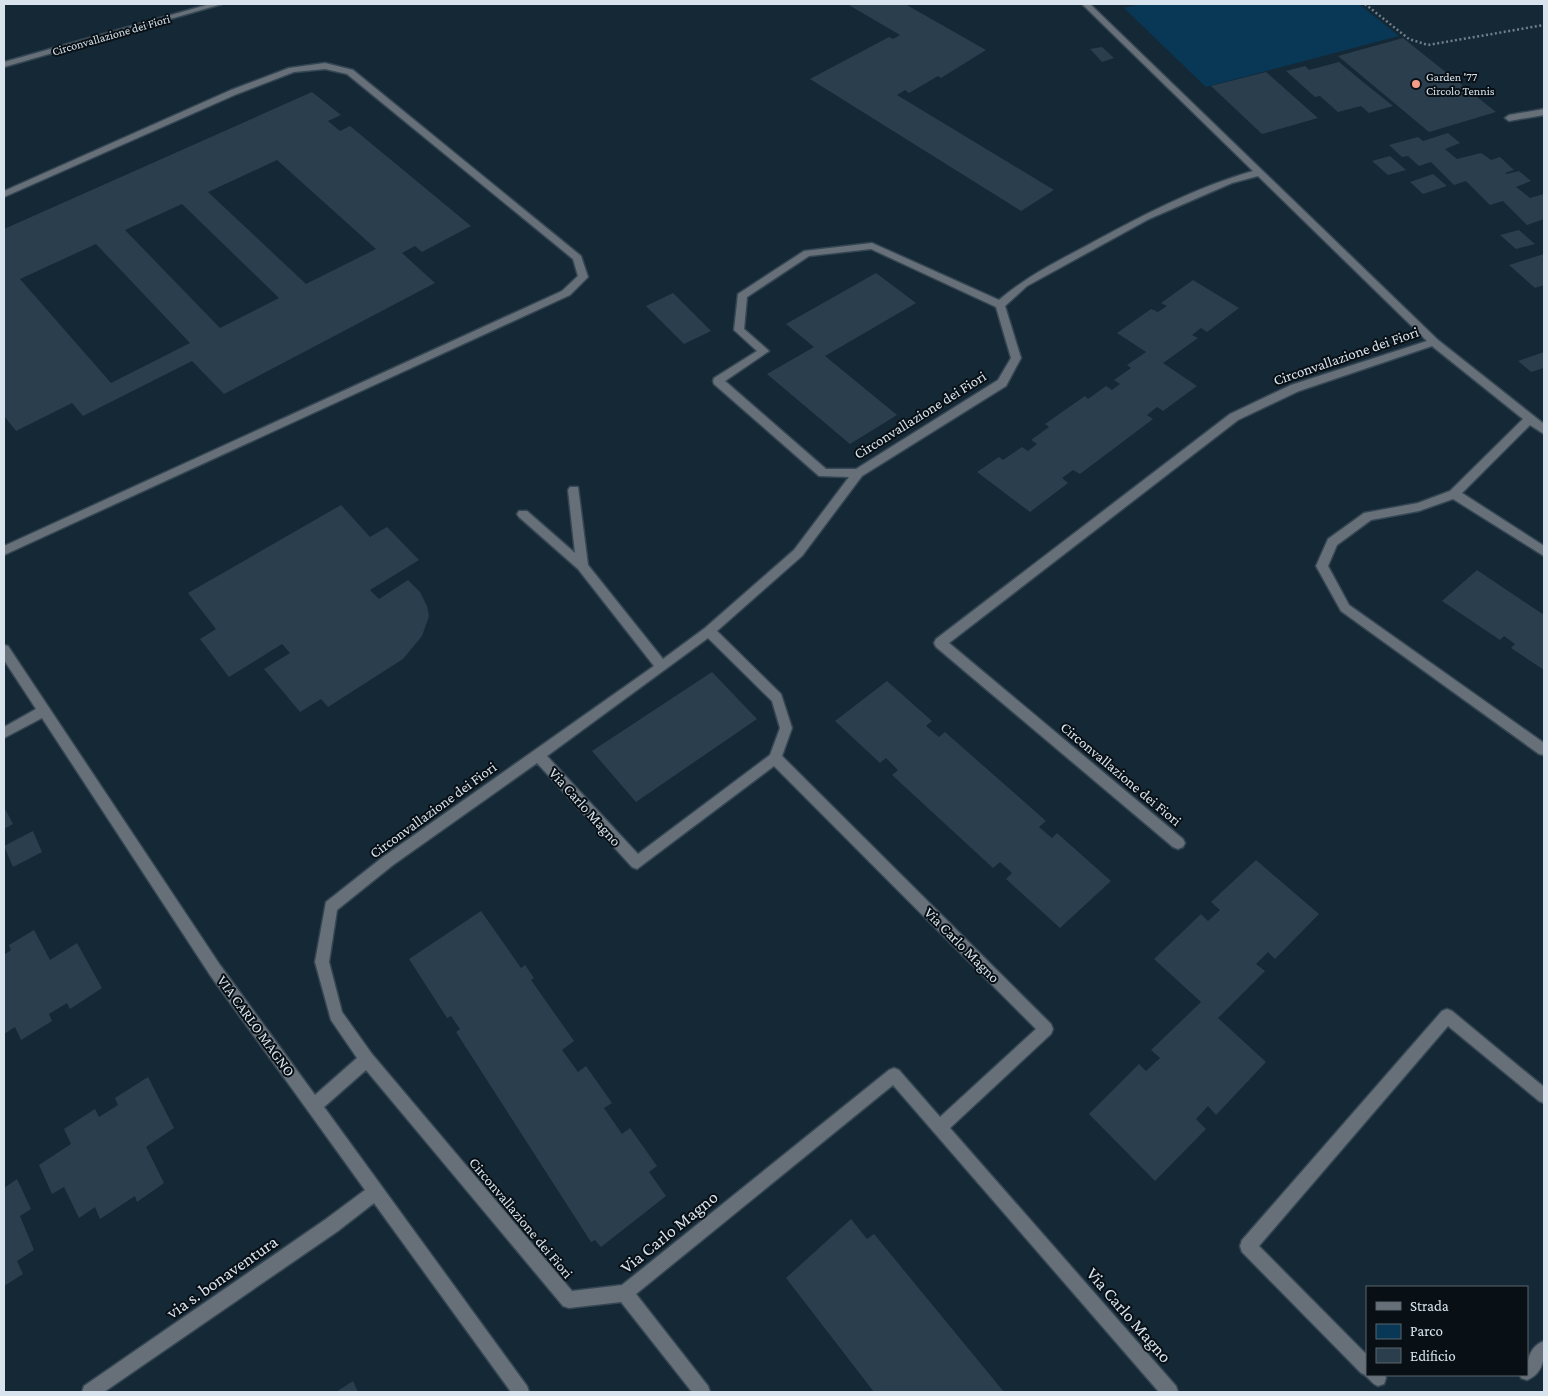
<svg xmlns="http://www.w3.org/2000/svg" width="1548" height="1396" font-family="'Crimson Pro',serif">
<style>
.green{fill:#093856}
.building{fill:#2b3e4d;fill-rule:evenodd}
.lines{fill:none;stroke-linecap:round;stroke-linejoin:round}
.minor-casing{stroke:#344653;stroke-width:3}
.path{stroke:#707f8b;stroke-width:2.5;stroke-dasharray:2 2.5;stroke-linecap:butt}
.minor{fill:#677078;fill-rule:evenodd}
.poi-dot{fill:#f49d8b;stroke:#081016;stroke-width:2}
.labels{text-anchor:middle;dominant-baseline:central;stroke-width:4;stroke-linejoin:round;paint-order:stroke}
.far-street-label{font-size:12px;fill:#d8e3ed;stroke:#081016}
.far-poi-label{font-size:12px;fill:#d8e3ed;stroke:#081016;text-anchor:start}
.street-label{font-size:15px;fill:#d8e3ed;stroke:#081016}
.near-street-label{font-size:18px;fill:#d8e3ed;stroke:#081016}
</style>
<rect width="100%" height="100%" fill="#152836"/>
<path class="green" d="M1141,4h218l40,32 -193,51 -82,-79z"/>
<g class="building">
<path d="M847,4h58l81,46 -45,28 -3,-2 -29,17 -4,-3 -8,5 157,95 -33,21 -211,-132 79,-42 4,2 7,-4z"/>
<path d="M1403,38l93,74 -67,20 -91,-76z"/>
<path d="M1102,47l12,11 -12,4 -12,-13z"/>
<path d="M1339,62l24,20 30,24 -24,7 -8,-7 -23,6 -18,-16 -5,1 -29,-26 19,-5 4,4z"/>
<path d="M1266,72l52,46 -56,16 -51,-48z"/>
<path d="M312,92l29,23 -13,6 12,10 10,-5 121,100 -49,26 -7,-6 -13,7 33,30 -211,111 -32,-33 -109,55 -11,-13 -56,28 -12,-15v-187zM277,160l99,89 -70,35 -98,-92zM182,204l97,94 -59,30 -95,-98zM96,244l94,99 -79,40 -91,-104z"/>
<path d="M1448,133l12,10 -15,6 12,10 24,-6 10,7 9,-3 14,13 -9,3 2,1 12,-3 12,10 -15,6 14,11 14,-4v25l-17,6 -24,-24 -13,4 -24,-24 -12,4 -23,-23 -12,4 -11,-10 -6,1 -13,-12 29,-8 5,4z"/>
<path d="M1390,156l16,14 -18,5 -16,-14z"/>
<path d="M1433,174l14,12 -24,8 -13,-12z"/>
<path d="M1519,230l16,14 -19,5 -16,-14z"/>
<path d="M1544,254v31l-9,3 -26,-23z"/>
<path d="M876,273l40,30 -91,53 72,59 -47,29 -83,-70 47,-27 -28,-23z"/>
<path d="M1193,280l46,28 -32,24 -6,-4 -9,7 6,3 -35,25 34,23 -34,25 -6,-4 -10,8 6,4 -73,55 -7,-4 -11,8 6,5 -38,29 -53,-40 22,-15 4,3 19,-13 6,4 9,-7 -6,-4 18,-13 -4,-3 40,-28 3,3 18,-13 6,4 8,-6 -6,-4 17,-12 -4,-3 19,-13 -29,-19 34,-24 7,3 9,-6 -6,-3z"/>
<path d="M673,293l38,38 -27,13 -38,-38z"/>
<path d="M1544,352v16l-13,4 -13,-11z"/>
<path d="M341,505l29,32 17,-10 32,33 -49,30 9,9 29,-19 12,12 7,14 2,10 -7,20 -19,23 -75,48 -7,-8 -21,13 -36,-43 26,-16 -8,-9 -53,33 -29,-38 16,-10 -28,-36z"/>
<path d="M1477,570l67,45v55l-33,-22 4,-4 -11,-8 -4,4 -58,-39z"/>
<path d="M712,672l45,47 -121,83 -44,-51z"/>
<path d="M887,681l45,40 -6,5 13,11 6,-5 101,89 -7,6 13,11 5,-5 54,48 -51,47 -54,-49 6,-6 -12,-11 -7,6 -101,-93 6,-5 -12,-12 -6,5 -45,-42z"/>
<path d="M4,807l9,17 -9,5z"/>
<path d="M33,831l9,21 -29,15 -9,-21z"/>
<path d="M1256,860l63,54 -44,45 -7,-7 -12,12 9,7 -47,47 48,44 -50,53 -8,-9 -12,13 10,10 -51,52 -66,-67 50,-50 7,7 14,-13 -9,-8 50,-48 -47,-43 47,-45 7,7 12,-11 -9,-8z"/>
<path d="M481,911l40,57 4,-3 9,13 -3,2 43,61 -12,9 16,22 8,-6 26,37 -8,5 18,26 8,-6 27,38 -8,6 17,24 -65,51 -6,-7 -4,2 -135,-210 4,-3 -9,-13 -4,2 -38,-59z"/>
<path d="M34,930l16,30 27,-17 25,45 -32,21 -3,-6 -18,11 3,7 -31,19 -6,-13 -11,7v-79l7,-5 -2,-5z"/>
<path d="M148,1077l26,51 -28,19 18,36 -27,19 -2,-6 -35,23 -5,-12 -16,11 -15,-31 -12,7 -13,-29 32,-21 -7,-15 31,-20 4,8 19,-12 -3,-7z"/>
<path d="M17,1179l14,30 -11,7 14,34 -17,11 6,13 -19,12v-98z"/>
<path d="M851,1219l16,20 7,-5 130,158h-130l-88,-114z"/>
<path d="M353,1381l5,11h-22z"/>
</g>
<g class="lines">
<g class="minor-casing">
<g id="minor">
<path d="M210,4h12l-218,63v-5z"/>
<path d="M1082,4h8l348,336 106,84v10l-14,-9 -68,68 82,53v10l-91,-57 -34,12 -48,9 -34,25 -9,21 21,39 195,138v12l-5,-1 -198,-143 -25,-45 12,-27 36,-26 54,-10 32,-12 73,-72 -91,-73 -133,45 -61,29 -289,223 234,196 2,4 -2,4 -5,2 -5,-2 -237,-200 -2,-4 2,-4 294,-225 61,-29 136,-44 -169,-165 -26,7 -83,36 -122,67 -22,20 16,52 -15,28 -144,90 -60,80 -85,75 64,63 11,34 -10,28 269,268 2,5 -2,5 -101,94 226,258 2,6h-19l-266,-307 -257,209 72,92 2,6h-18l-71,-90 -52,6 -6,-2 -197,-236 -42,37 203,279 2,6h-18l-137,-189 -36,28 -234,161h-22l2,-6 242,-167 39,-29 -155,-215 -168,-257 -38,20v-11l32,-18 -32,-49v-15l4,1 212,319 95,130 42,-37 -26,-38 -16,-58 11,-60 57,-45 271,-191 -76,-97 -59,-52 -2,-3 2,-3h8l48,42 -7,-63 2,-3h8l10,78 75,94 42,-31 89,-78 55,-73 -30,-1 -105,-92 -1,-3 1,-3 43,-27 -23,-21 4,-36 66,-43 68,-8 127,57c27,-23 55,-37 87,-54 53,-29 108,-58 167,-75zM871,249l125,58 15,51 -13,22 -142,89h-30l-101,-88 44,-30 -25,-22 3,-32 62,-41zM708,638l64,63 8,27 -10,27 -132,99 -91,-98zM537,763l95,104 5,2 137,-103 262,263 -96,88 -41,-47 -5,-2 -5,2 -267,215 -50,6 -200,-237 -30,-42 -13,-50 8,-52 56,-45z"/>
<path d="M325,63l28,7 228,186 7,21 -18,18 -566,260v-9l558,-255 16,-15 -5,-17 -226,-185 -22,-5 -31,3 -57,22 -233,103v-6l227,-101 58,-22z"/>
<path d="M1544,109v6l-35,6 -4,-3 4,-3z"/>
<path d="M1447,1009l5,2 92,76v16l-5,-2 -91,-75 -189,220 108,109v20h18l1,3 -2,6 -6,2c-8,-3 -9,-10 -17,-13l-119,-121 -2,-6 2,-6 200,-229z"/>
<path d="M1544,1341c1,16 0,32 -17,39l-6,-2 -1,-3h7c0,-15 2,-28 17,-34z"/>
</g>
</g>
<path class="path" d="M1365,4l44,35 19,6 116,-20"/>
<use href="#minor" class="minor"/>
</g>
<circle class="poi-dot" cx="1416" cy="84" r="5"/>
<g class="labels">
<g class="far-street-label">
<text transform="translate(111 35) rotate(-16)">Circonvallazione dei Fiori</text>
</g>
<g class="far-poi-label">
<text x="1426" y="77">Garden '77<tspan x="1426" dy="14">Circolo Tennis</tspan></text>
</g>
<g class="street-label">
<text transform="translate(1346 356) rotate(-19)">Circonvallazione dei Fiori</text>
<text transform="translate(920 415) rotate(-32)">Circonvallazione dei Fiori</text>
<text transform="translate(1121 774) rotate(40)">Circonvallazione dei Fiori</text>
<text transform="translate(585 807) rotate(48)">Via Carlo Magno</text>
<text transform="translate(433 810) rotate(-36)">Circonvallazione dei Fiori</text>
<text transform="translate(962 945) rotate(45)">Via Carlo Magno</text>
<text transform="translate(256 1026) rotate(54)">VIA CARLO MAGNO</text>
<text transform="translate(521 1218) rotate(50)">Circonvallazione dei Fiori</text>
</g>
<g class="near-street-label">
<text transform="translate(669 1232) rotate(-39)">Via Carlo Magno</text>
<text transform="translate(222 1277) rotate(-35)">via s. bonaventura</text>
<text transform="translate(1129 1315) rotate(49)">Via Carlo Magno</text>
</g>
</g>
<rect width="1548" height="1396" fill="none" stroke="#d8e3ed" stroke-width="10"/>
<rect x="1366" y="1286" width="162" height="90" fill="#081016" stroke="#5b646c"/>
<rect x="1376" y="1302" width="25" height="8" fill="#677078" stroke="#5b646c"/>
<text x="1410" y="1311" font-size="15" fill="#d8e3ed">Strada</text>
<rect x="1376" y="1324" width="25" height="15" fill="#093856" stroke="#5b646c"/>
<text x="1410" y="1336" font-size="15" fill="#d8e3ed">Parco</text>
<rect x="1376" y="1348" width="25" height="15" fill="#2b3e4d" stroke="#5b646c"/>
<text x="1410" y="1361" font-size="15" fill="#d8e3ed">Edificio</text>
</svg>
